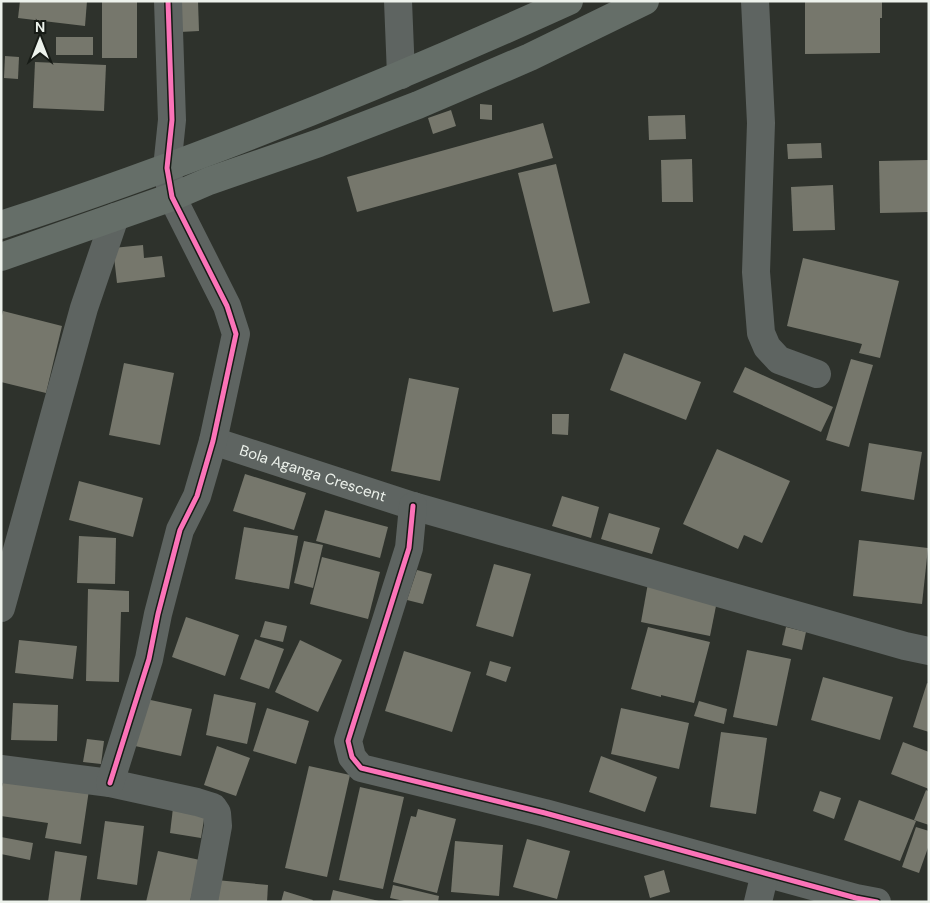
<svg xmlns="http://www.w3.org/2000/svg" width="930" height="903" font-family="'DM Sans',sans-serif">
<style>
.building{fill:#76776c}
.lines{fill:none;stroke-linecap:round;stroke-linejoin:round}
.minor{stroke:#5e6461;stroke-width:28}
.major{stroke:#656e68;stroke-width:28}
.cycleway-casing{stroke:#171b16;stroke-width:8}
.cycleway{stroke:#fb73b8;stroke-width:5}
.labels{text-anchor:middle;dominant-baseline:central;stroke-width:5;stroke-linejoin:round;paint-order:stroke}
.street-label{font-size:15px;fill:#edf2ec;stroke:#171b16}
</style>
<rect width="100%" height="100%" fill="#2e322c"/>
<g class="building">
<path d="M20,1h67l-2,25 -67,-8z"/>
<rect x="102" y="1" width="35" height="57"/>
<path d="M179,1h19l1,30 -19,1z"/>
<path d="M882,1v17h-2v35l-75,1v-52z"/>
<rect x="56" y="37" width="37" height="18"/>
<path d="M5,56l14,1 -1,22 -14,-1z"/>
<path d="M35,62l71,3 -2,46 -71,-3z"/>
<path d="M480,104l12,1v15l-12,-1z"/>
<path d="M451,110l5,16 -23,8 -5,-16z"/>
<path d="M685,115l1,24 -37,1 -1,-24z"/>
<path d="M543,123l10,35 -196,54 -10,-35z"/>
<path d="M821,143l1,15 -34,1 -1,-15z"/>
<path d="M692,159l1,43h-31l-1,-42z"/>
<path d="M928,160l1,52 -49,1 -1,-52z"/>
<path d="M556,164l34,139 -37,9 -35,-139z"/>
<path d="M833,185l2,45 -42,1 -2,-44z"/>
<path d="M143,245l1,13 18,-2 3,21 -48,6 -4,-35z"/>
<path d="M803,258l96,23 -19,77 -21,-5 3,-9 -75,-18z"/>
<path d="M3,311l59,15 -16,67 -45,-11v-62z"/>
<path d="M624,353l77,29 -15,38 -76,-30z"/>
<path d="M851,359l22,6 -24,82 -23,-7z"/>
<path d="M124,363l50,10 -14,72 -51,-10z"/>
<path d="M745,367l88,40 -12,25 -88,-40z"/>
<path d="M409,378l50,10 -19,93 -49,-10z"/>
<path d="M552,414h17l-1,21 -16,-1z"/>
<path d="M869,443l53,9 -8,48 -53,-9z"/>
<path d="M717,449l73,32 -28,62 -18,-8 -6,14 -55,-25z"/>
<path d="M245,474l61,19 -12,37 -61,-19z"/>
<path d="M79,481l64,17 -10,39 -64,-17z"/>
<path d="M562,496l37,11 -8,31 -39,-12z"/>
<path d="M325,510l63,17 -8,31 -64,-17z"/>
<path d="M609,513l51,15 -8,26 -51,-15z"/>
<path d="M244,527l54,9 -9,53 -54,-10z"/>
<path d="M79,536l37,2 -1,46 -38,-1z"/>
<path d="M859,540l69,8 -6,56 -69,-8z"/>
<path d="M304,541l19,4 -10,43 -19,-5z"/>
<path d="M322,557l58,15 -12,47 -58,-15z"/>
<path d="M494,564l37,10 -18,63 -37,-11z"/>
<path d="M417,570l15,4 -9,30 -16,-4z"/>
<path d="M648,583l70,13 -8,40 -69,-14z"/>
<path d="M88,589l41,2v21h-8l-2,70 -33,-1z"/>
<path d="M186,617l53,18 -14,41 -53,-19z"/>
<path d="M265,621l22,5 -4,16 -23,-5z"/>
<path d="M648,627l62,15 -16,61 -33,-8v2l-30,-8z"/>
<path d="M786,627l20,5 -4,18 -20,-5z"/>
<path d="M255,639l29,10 -15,40 -29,-10z"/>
<path d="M19,640l58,6 -4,33 -58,-6z"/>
<path d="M300,640l42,20 -24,52 -43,-20z"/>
<path d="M747,650l44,9 -14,67 -44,-9z"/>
<path d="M404,651l67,21 -19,60 -67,-21z"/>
<path d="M490,661l21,6 -5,15 -20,-7z"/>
<path d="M823,677l70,20 -13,43 -69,-20z"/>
<path d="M927,683l2,1v48l-16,-5z"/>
<path d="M214,694l42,9 -9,41 -41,-9z"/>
<path d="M146,699l46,10 -11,47 -46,-10z"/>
<path d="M699,701l28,8 -3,15 -30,-8z"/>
<path d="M13,703l45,2 -1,36 -46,-1z"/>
<path d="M267,708l42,13 -13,43 -43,-13z"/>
<path d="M621,708l68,15 -10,46 -68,-15z"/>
<path d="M721,732l46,6 -11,76 -46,-7z"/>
<path d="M87,739l17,2 -3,23 -18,-2z"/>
<path d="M903,742l26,10v37l-38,-15z"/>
<path d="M217,746l33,12 -14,38 -32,-11z"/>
<path d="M601,756l56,21 -12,35 -56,-20z"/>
<path d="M309,766l41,9 -23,102 -42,-9z"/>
<path d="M4,777l85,13 -8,54 -36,-6 3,-15 -47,-7v-24z"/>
<path d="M360,787l44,10 -21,92 -44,-9z"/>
<path d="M926,790l3,2v33l-15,-5z"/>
<path d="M820,791l21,7 -7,21 -21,-8z"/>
<path d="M859,800l57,21 -16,40 -56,-21z"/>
<path d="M173,808l32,5 -4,25 -31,-5z"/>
<path d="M418,809l38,10 -19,74 -44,-11 18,-66 5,1z"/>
<path d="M105,821l39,5 -7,59 -40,-6z"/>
<path d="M916,827l13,4v14l-10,28 -17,-6z"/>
<path d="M1,837l32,6 -3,17 -29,-6z"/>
<path d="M527,839l43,12 -13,48 -44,-12z"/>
<path d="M455,841l48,4 -4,51 -48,-4z"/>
<path d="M55,851l32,5 -7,46h-32z"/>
<path d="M158,851l42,9 -10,42h-44z"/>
<path d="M664,870l6,22 -20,6 -6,-22z"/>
<path d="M216,880l52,5 -1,17h-53z"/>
<path d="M393,885l46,11 -1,6h-29l-19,-4z"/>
<path d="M333,890l46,11v1h-49z"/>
<path d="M284,891l29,9 -1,2h-31z"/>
</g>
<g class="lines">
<g class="minor">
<path d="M398,1l3,74"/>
<path d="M755,1l6,122 -5,149 5,61 6,14 12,13 38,14"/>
<path id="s1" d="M213,441l200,65 492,140 24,5"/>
<path d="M413,506l-4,42 -61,193 4,16 9,11 184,45 311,85 21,4"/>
<path d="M1,608l83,-300 31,-91"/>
<path d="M1,769l109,14 87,19 16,5 4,6 1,13 -14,76"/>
<path d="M110,783l39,-124 9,-45 22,-84 17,-34 16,-55 23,-107 -9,-28 -55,-109 -5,-29 5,-48 -4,-119"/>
<path d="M758,902l7,-29"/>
</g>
<g class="major">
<path d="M1,225c194,-63 383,-140 568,-224"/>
<path d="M1,257l171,-60 37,-16 110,-38 99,-38 112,-48 115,-56"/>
</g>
<g class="cycleway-casing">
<g id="cycleway">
<path d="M413,506l-4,42 -61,193 4,16 9,11 184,45 311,85 21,4"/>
<path d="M110,783l39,-124 9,-45 22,-84 17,-34 16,-55 23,-107 -9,-28 -55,-109 -5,-29 5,-48 -4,-119"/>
</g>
</g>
<use href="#cycleway" class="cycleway"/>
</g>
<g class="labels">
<g class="street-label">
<text stroke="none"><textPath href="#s1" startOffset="105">Bola Aganga Crescent</textPath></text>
</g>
</g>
<rect width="930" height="903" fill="none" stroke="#edf2ec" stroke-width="5"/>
<g transform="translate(40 40)" stroke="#171b16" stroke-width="4" paint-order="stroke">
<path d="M0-4L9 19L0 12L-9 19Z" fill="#edf2ec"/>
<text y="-8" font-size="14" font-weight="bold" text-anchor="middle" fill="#edf2ec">N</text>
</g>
</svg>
